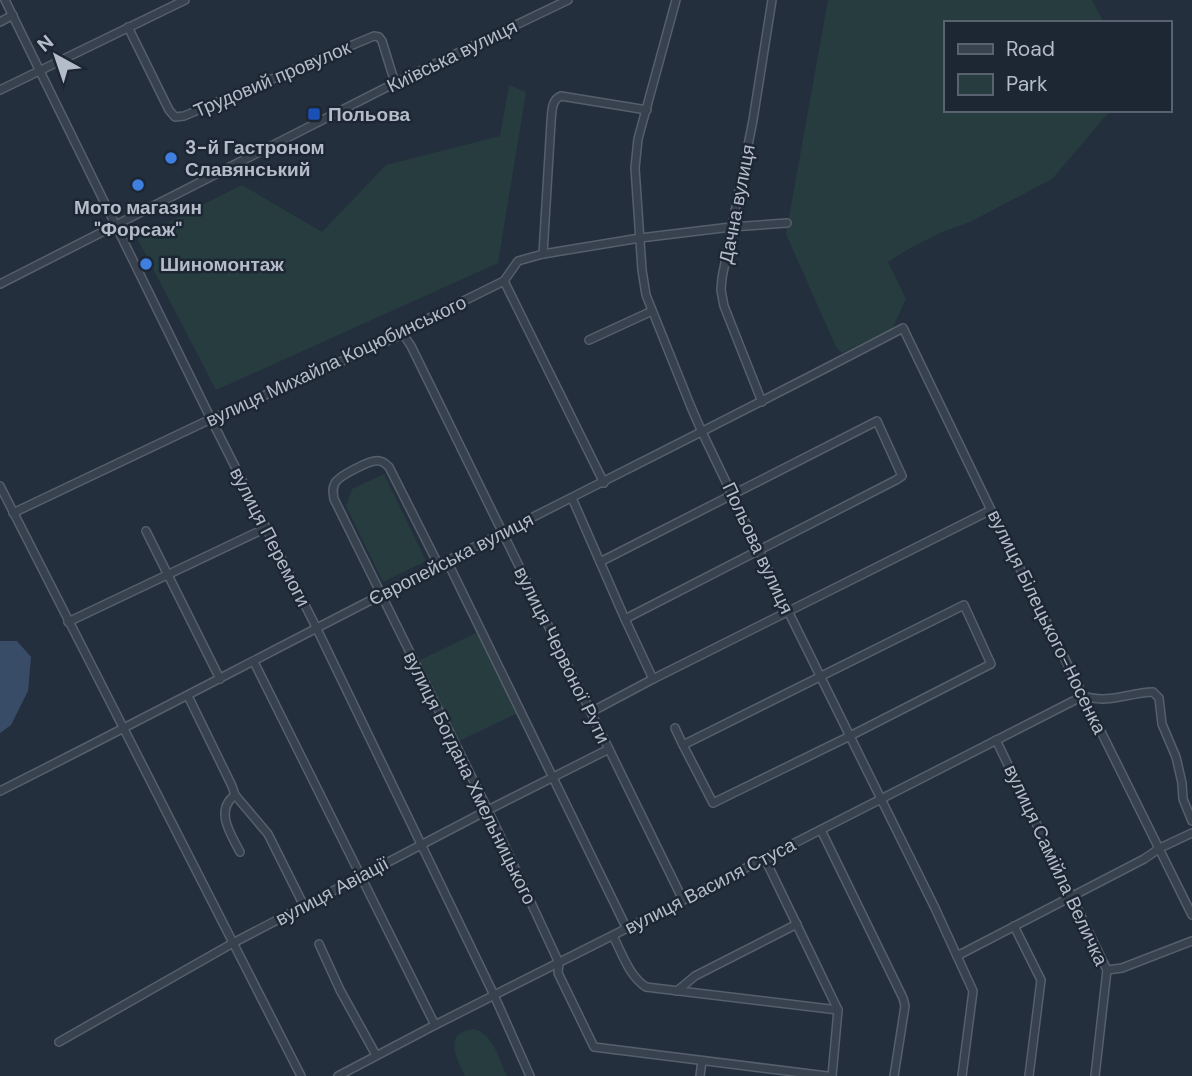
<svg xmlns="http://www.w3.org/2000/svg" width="1192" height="1076" font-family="'DM Sans',sans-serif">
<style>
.green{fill:#263c3f}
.water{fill:#394c67}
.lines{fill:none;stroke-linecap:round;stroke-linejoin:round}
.minor-casing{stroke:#565f6c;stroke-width:10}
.minor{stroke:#38414e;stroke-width:7}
.transit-dot{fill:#1a4fb4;stroke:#1d2633;stroke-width:2.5}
.shop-dot{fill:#3f7fe0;stroke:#1d2633;stroke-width:2.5}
.labels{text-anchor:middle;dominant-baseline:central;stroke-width:5;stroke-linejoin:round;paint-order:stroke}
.street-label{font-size:19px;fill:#b4bcc9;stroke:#1d2633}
.poi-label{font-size:19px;font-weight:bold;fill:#b4bcc9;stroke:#1d2633;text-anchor:start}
</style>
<rect width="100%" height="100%" fill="#242f3e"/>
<g class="green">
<path d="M828,0h264l12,23h-159v87h166l-59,69 -82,43 -28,10 -30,15 -24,15 18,37 -14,30 -50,24 -6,-6 -50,-113z"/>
<path d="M509,85l17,7 -28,171 -282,127 -79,-152 105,-53 80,47 64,-67 114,-29z"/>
<path d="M384,474l42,87 -43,21 -37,-76 6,-17z"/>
<path d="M478,632l40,81 -61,29 -39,-81z"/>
<path d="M473,1029c20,4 26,30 34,47h-42c-9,-18 -22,-43 8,-47z"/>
</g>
<path class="water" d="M0,641h17l14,16 -3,34 -17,34 -11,8z"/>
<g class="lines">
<g class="minor-casing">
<g id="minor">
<path d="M5,0l206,419 106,210 177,366 36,81"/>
<path d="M676,0l-38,139 -3,29 7,102 4,25 45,112 11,25 86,179 147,297 38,83 -11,85"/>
<path d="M0,22l13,-7"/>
<path d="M128,27l41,83 6,7 9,-1 190,-80 5,1 3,4 13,42"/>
<path d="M0,90l185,-90"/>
<path d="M543,254l8,-132c1,-10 0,-22 10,-26l86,14"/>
<path d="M504,281l100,202"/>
<path d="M0,284l395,-201 173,-83"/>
<path d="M403,334l8,12 272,554"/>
<path d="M589,340l63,-29"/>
<path d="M762,402l-38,-96 -3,-16 1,-12 31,-158 19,-120"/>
<path d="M0,486l301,590"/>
<path d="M572,498l53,121 28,60 338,-169"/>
<path d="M13,513l198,-94 192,-85 28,-17 73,-36 14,-20 25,-7 97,-16 91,-11 56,-4"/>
<path d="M146,531l74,148"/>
<path d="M447,561l180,368"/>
<path d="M600,562l277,-141 25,55 -6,4 -271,139"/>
<path d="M439,566l-50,-99c-3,-3 -6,-6 -10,-6 -8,-2 -40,15 -44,22 -3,6 -2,10 -1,16l154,311 71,153 -1,10 36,74 233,29"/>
<path d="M964,605l27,59 -141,72 -137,67 -30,-58z"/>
<path d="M68,622l198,-94"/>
<path d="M254,662l181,363"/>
<path d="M188,696l44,90 3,9 33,39 36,72"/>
<path d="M591,712l62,-33"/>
<path d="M675,728l8,17"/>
<path d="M996,740l111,230 -12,106"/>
<path d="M0,791c128,-64 254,-131 381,-196 173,-90 349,-176 522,-267l88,182 201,405"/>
<path d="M235,795c-21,16 -4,39 5,57"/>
<path d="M821,830l82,168 2,8 -11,70"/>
<path d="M765,859l73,151 -6,66"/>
<path d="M1014,926l27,54 -12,96"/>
<path d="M613,936c9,17 16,40 33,51l192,23"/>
<path d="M319,944l21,46 36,65"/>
<path d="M957,956l187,-97 16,-11 32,-15"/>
<path d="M1107,970l15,-2 70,-27"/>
<path d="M677,991l18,-15 102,-52"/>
<path d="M59,1042l174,-99 255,-133 121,-61"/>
<path d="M338,1076l97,-51 248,-125 400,-204c26,8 44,-3 70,-4l6,6 3,26 14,33 6,26 1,16 9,22"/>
<path d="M700,1076l2,-15"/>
</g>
</g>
<use href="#minor" class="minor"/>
</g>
<rect class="transit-dot" x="307" y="107" width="14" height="14" rx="3.5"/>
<g class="shop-dot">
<circle cx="171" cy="158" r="7"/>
<circle cx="138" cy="185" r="7"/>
<circle cx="146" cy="264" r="7"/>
</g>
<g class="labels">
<g class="street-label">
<text transform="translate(452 56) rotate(-26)">Київська вулиця</text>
<text transform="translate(272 79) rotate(-23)">Трудовий провулок</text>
<text transform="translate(737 204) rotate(-79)">Дачна вулиця</text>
<text transform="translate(336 361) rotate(-25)">вулиця Михайла Коцюбинського</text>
<text transform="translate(270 537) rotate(63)">вулиця Перемоги</text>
<text transform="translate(758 548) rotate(65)">Польова вулиця</text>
<text transform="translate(451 559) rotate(-27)">Європейська вулиця</text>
<text transform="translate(1047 622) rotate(64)">вулиця Білецького-Носенка</text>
<text transform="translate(562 655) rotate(64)">вулиця Червоної Рути</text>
<text transform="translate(470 778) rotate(64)">вулиця Богдана Хмельницького</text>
<text transform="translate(1056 865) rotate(65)">вулиця Самійла Величка</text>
<text transform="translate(710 886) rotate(-27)">вулиця Василя Стуса</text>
<text transform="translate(332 891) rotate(-28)">вулиця Авіації</text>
</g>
<g class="poi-label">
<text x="328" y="114">Польова</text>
<text x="185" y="147">3-й Гастроном<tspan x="185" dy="22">Славянський</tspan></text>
<text x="138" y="207" text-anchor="middle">Мото магазин<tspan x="138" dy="22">"Форсаж"</tspan></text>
<text x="160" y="264">Шиномонтаж</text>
</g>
</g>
<rect x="944" y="21" width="228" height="91" fill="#1d2633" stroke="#59626f" stroke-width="2"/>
<rect x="958" y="44" width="35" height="10" fill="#38414e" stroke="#59626f" stroke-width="2"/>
<text x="1006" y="56" font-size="21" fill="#b4bcc9">Road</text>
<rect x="958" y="74" width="35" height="21" fill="#263c3f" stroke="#59626f" stroke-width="2"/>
<text x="1006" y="91" font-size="21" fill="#b4bcc9">Park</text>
<g transform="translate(56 56) rotate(320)" stroke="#1d2633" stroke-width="5" paint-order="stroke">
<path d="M0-5L12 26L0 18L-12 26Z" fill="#b4bcc9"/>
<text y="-10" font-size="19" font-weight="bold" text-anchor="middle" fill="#b4bcc9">N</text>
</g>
</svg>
